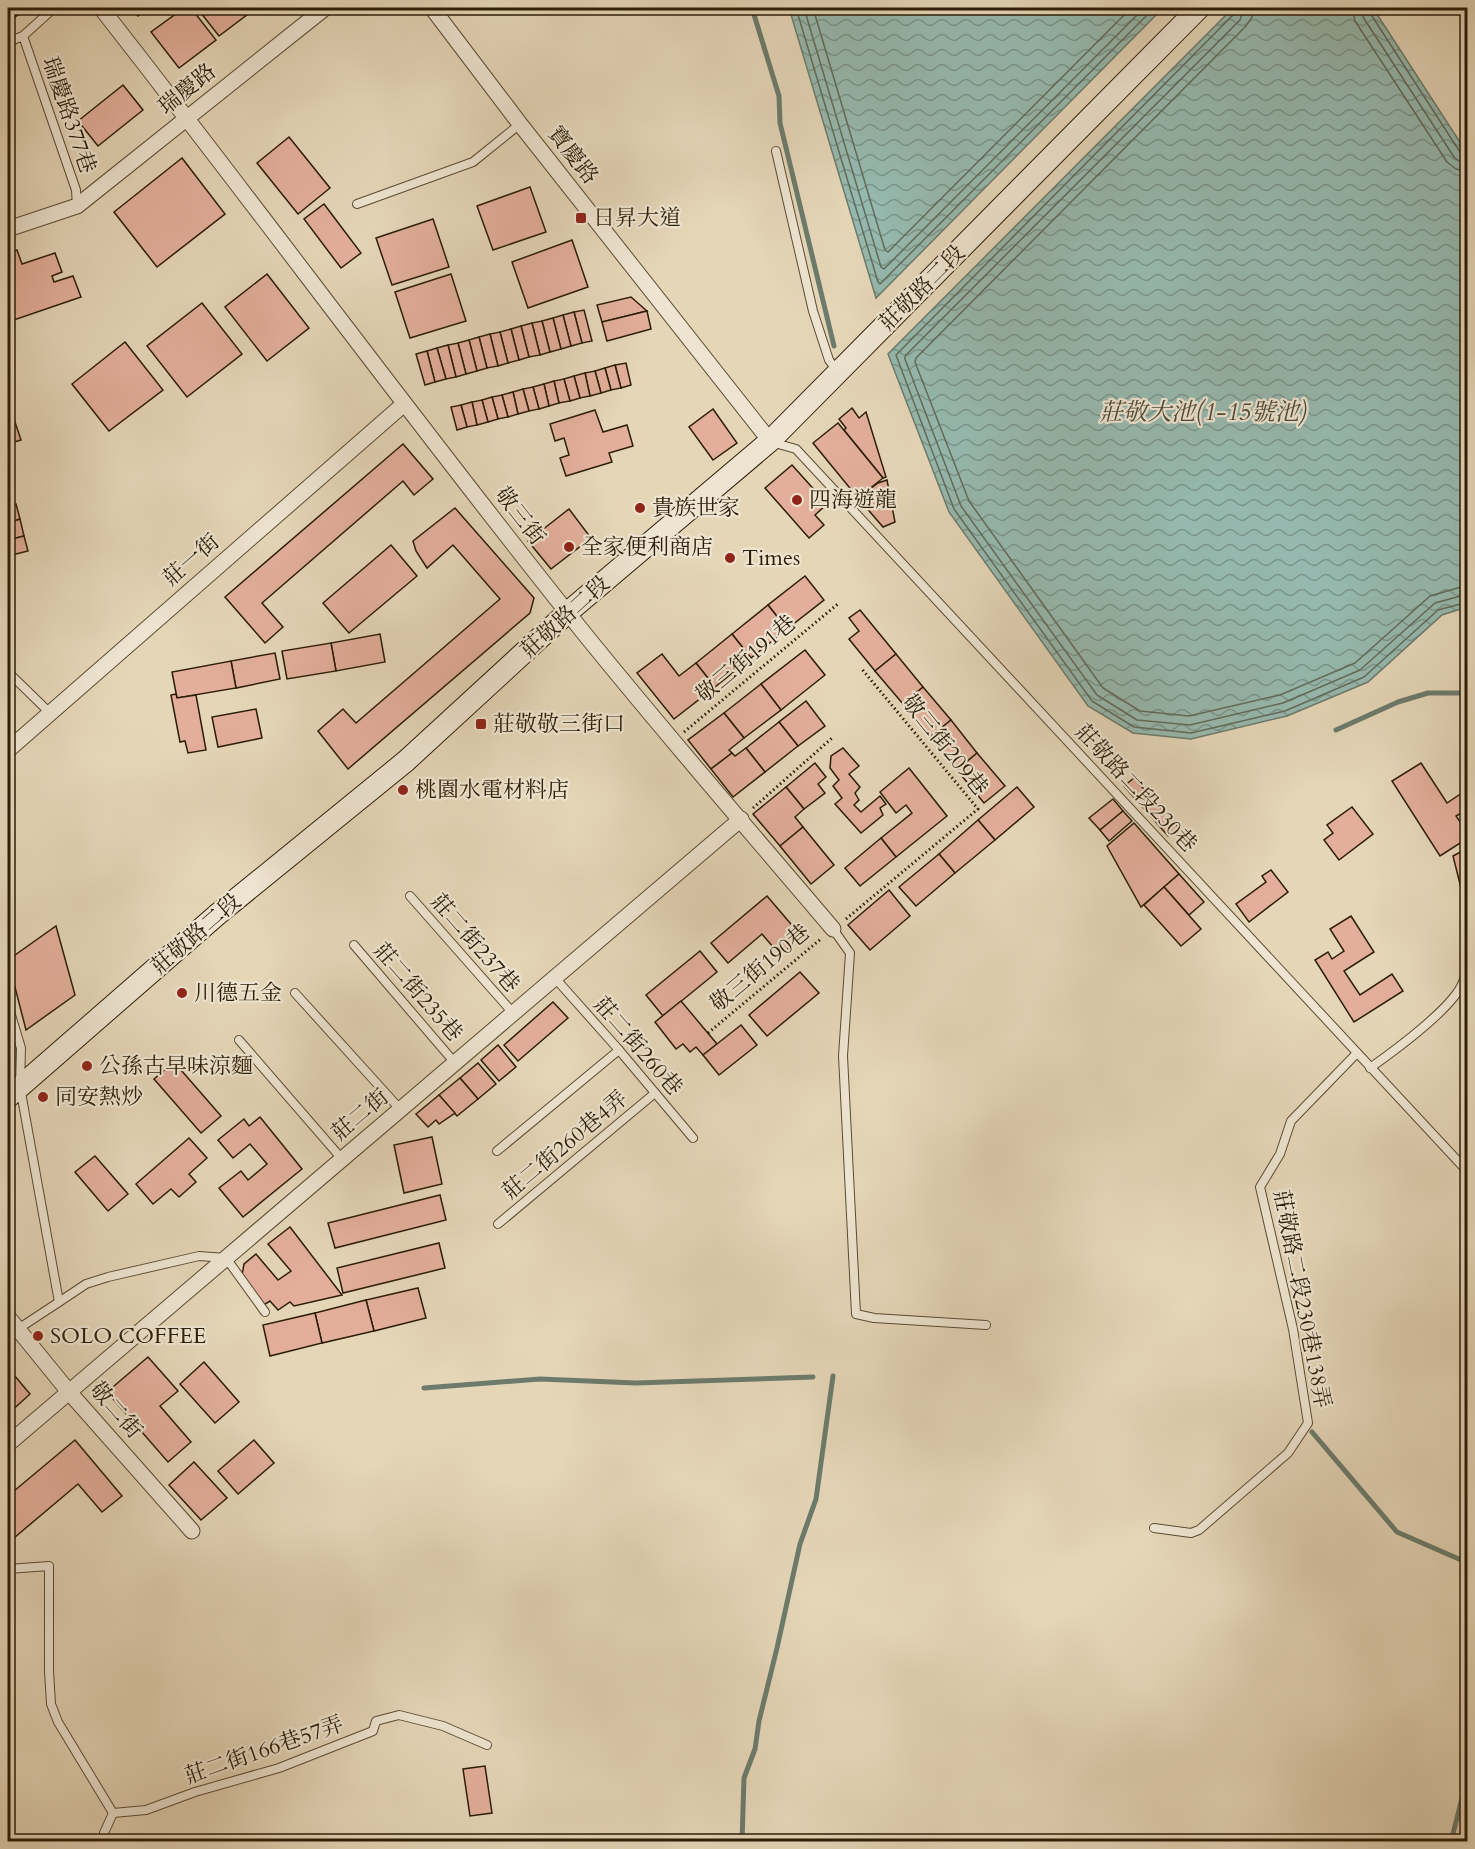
<svg xmlns="http://www.w3.org/2000/svg" width="1475" height="1849" font-family="Cardo,'Noto Serif TC',serif">
<style>
.water{fill:url(#water-waves);stroke:#6c7b6c;stroke-width:1.5}
.lines{fill:none;stroke-linecap:round;stroke-linejoin:round}
.shore{stroke:#616b5b;stroke-width:1.5}
.stream{stroke:#6c7b6c;stroke-width:5}
.building{fill:#e3af9b;stroke:#2c1d07;stroke-width:1.5}
.lane-casing{stroke:#5a4b33;stroke-width:10}
.street-casing{stroke:#5a4b33;stroke-width:17}
.secondary-casing{stroke:#2c1d07;stroke-width:23}
.path{stroke:#2c1d07;stroke-width:3;stroke-dasharray:1.5 3;stroke-linecap:butt}
.lane{stroke:#eee4d1;stroke-width:8}
.street{stroke:#eee4d1;stroke-width:15}
.secondary{stroke:#eee4d1;stroke-width:21}
.poi-dot{fill:#8f2418;stroke:#eee4d1;stroke-width:2}
.labels{text-anchor:middle;dominant-baseline:central;stroke-width:4.5;stroke-linejoin:round;paint-order:stroke}
.street-label{font-size:22px;fill:#2c1d07;stroke:#eee4d1}
.poi-label{font-size:22px;fill:#2c1d07;stroke:#eee4d1;text-anchor:start}
.water-label{font-size:24px;font-style:italic;fill:#4c4c39;stroke:#eee4d1}
</style>
<defs>
<pattern id="water-waves" width="16" height="10" patternUnits="userSpaceOnUse" patternTransform="scale(1.5)"><rect width="16" height="10" fill="#96b9af"/><path d="M0 5q4-4 8 0t8 0" fill="none" stroke="#7b968c"/></pattern>
</defs>
<rect width="100%" height="100%" fill="#e5d6b8"/>
<filter id="stains"><feTurbulence type="fractalNoise" baseFrequency=".00333" numOctaves="4"/><feColorMatrix values="0 0 0 0 .2 0 0 0 0 .09 0 0 0 0 .02 0 0 0 .5 -.17"/></filter>
<radialGradient id="worn" r=".72"><stop offset=".6" stop-color="#630" stop-opacity="0"/><stop offset="1" stop-color="#630" stop-opacity=".3"/></radialGradient>
<g class="water">
<path d="M789,8h374l-287,290z"/>
<path d="M1233,8h140l94,145v454l-25,8 -74,67 -81,34 -96,23 -58,-6 -45,-27 -139,-194 -61,-158z"/>
</g>
<g class="lines">
<g class="shore">
<path d="M796,8l82,274 2,2 274,-276"/>
<path d="M804,8l77,259 3,2 260,-261"/>
<path d="M813,8l72,242 3,2 243,-244"/>
<path d="M1236,8l-2,6 -338,341 58,154 138,192 42,26 57,6 94,-22 79,-34 74,-67 30,-8"/>
<path d="M1244,8l-4,12 -335,336v3l56,147 136,189 40,25 53,5 93,-22 77,-33 75,-67 33,-9"/>
<path d="M1253,8l-1,9 -6,9 -330,332 -1,4 54,139 134,187 37,23 49,5 91,-21 75,-32 75,-67 38,-11"/>
<path d="M1352,8l3,13 92,141 9,7 12,3"/>
<path d="M1361,8l2,9 91,140 5,4 9,2"/>
<path d="M1369,8l1,5 90,139 8,3"/>
</g>
<g class="stream">
<path d="M752,8l27,88 1,27 54,223"/>
<path d="M1336,730l62,-28 30,-9h40"/>
<path d="M424,1388l116,-9 96,4 177,-6"/>
<path d="M1312,1432l85,100 71,31"/>
<path d="M742,1842l2,-64 11,-29 4,-28 18,-73 23,-104 16,-45 17,-123"/>
<path d="M1451,1842l17,-68"/>
</g>
</g>
<g class="building">
<path d="M8,8h20l-20,14z"/>
<path d="M132,8h17l-11,8z"/>
<path d="M184,8h7l25,32 -37,28 -28,-36z"/>
<path d="M197,8h59l-37,28z"/>
<path d="M123,85l20,25 -45,36 -20,-25z"/>
<path d="M289,137l41,51 -32,26 -41,-51z"/>
<path d="M182,158l43,56 -68,53 -43,-55z"/>
<path d="M530,187l16,45 -53,18 -16,-44z"/>
<path d="M324,204l37,49 -20,15 -37,-49z"/>
<path d="M433,219l16,48 -57,18 -16,-47z"/>
<path d="M572,240l16,47 -60,21 -16,-46z"/>
<path d="M17,250l5,14 33,-11 7,19 -10,4 2,6 19,-6 8,21 -73,25v-69z"/>
<path d="M267,274l42,54 -42,33 -42,-54z"/>
<path d="M451,274l15,47 -56,17 -15,-46z"/>
<path d="M631,297l16,14 -45,11 -5,-17z"/>
<path d="M202,303l40,51 -55,43 -40,-51z"/>
<path d="M584,310l8,31 -10,2 -8,-31z"/>
<path d="M647,311l4,18 -44,12 -5,-19z"/>
<path d="M574,312l8,31 -11,3 -8,-31z"/>
<path d="M563,315l8,31 -10,3 -8,-31z"/>
<path d="M553,318l8,31 -11,3 -8,-31z"/>
<path d="M542,321l8,31 -10,3 -8,-32z"/>
<path d="M532,323l8,32 -11,2 -8,-31z"/>
<path d="M521,326l8,31 -10,3 -8,-31z"/>
<path d="M511,329l8,31 -11,3 -8,-31z"/>
<path d="M500,332l8,31 -10,3 -8,-32z"/>
<path d="M490,334l8,32 -11,2 -8,-31z"/>
<path d="M479,337l8,31 -10,3 -8,-31z"/>
<path d="M469,340l8,31 -11,3 -8,-31z"/>
<path d="M125,342l38,48 -54,41 -37,-47z"/>
<path d="M458,343l8,31 -10,3 -8,-32z"/>
<path d="M448,345l8,32 -10,2 -9,-31z"/>
<path d="M437,348l9,31 -11,3 -8,-31z"/>
<path d="M427,351l8,31 -10,3 -9,-31z"/>
<path d="M626,363l5,22 -10,3 -6,-23z"/>
<path d="M615,365l6,23 -10,2 -6,-22z"/>
<path d="M605,368l6,22 -10,3 -6,-22z"/>
<path d="M595,371l6,22 -11,3 -5,-23z"/>
<path d="M585,373l5,23 -10,2 -6,-22z"/>
<path d="M574,376l6,22 -10,3 -6,-22z"/>
<path d="M564,379l6,22 -11,2 -5,-22z"/>
<path d="M554,381l5,22 -10,3 -5,-22z"/>
<path d="M544,384l5,22 -10,3 -6,-22z"/>
<path d="M533,387l6,22 -10,2 -6,-22z"/>
<path d="M523,389l6,22 -11,3 -5,-22z"/>
<path d="M513,392l5,22 -10,3 -6,-22z"/>
<path d="M502,395l6,22 -10,2 -6,-22z"/>
<path d="M492,397l6,22 -10,3 -6,-22z"/>
<path d="M482,400l6,22 -11,3 -5,-23z"/>
<path d="M8,401l13,39 -13,4z"/>
<path d="M472,402l5,23 -10,2 -6,-22z"/>
<path d="M461,405l6,22 -10,3 -6,-23z"/>
<path d="M852,408l7,10 7,-6 20,65 -3,1 -39,-48 2,-2 -7,-9z"/>
<path d="M713,409l24,34 -24,17 -24,-33z"/>
<path d="M595,410l8,22 24,-7 6,21 -24,7 3,9 -46,14 -6,-18 9,-3 -5,-17 -9,3 -5,-17z"/>
<path d="M838,423l45,55 -25,20 -45,-55z"/>
<path d="M403,444l30,35 -19,16 -11,-14 -141,122 21,24 -18,16 -40,-46z"/>
<path d="M792,465l35,39 -12,11 9,10 -15,13 -44,-50z"/>
<path d="M887,480l8,42 -12,5 -25,-29 20,-15z"/>
<path d="M16,504l4,15 -12,4v-17z"/>
<path d="M455,508l79,90 -4,15 -182,156 -30,-38 25,-22 13,14 144,-124 -47,-54 -26,23 -11,-17 -3,-10z"/>
<path d="M569,509l22,29 -40,31 -23,-28z"/>
<path d="M20,519l4,17 -16,4v-17z"/>
<path d="M24,536l4,15 -20,5v-16z"/>
<path d="M391,545l26,31 -68,57 -26,-30z"/>
<path d="M805,576l19,24 -37,29 -19,-24z"/>
<path d="M768,605l19,24 -36,29 -19,-24z"/>
<path d="M860,610l36,44 -21,17 -26,-32 10,-8 -10,-13z"/>
<path d="M380,634l5,28 -49,9 -5,-28z"/>
<path d="M732,634l19,24 -36,29 -19,-24z"/>
<path d="M331,643l5,28 -49,8 -5,-28z"/>
<path d="M805,650l20,25 -44,35 -20,-26z"/>
<path d="M275,653l5,26 -44,9 -5,-27z"/>
<path d="M662,654l17,22 17,-13 19,24 -41,32 -37,-46z"/>
<path d="M896,654l27,33 -20,17 -28,-33z"/>
<path d="M231,661l5,27 -59,10 -5,-26z"/>
<path d="M761,684l20,26 -37,28 -20,-25z"/>
<path d="M923,687l28,33 -21,17 -27,-33z"/>
<path d="M176,694l1,4 19,-3 10,55 -18,3 -3,-12 -5,1 -9,-47z"/>
<path d="M806,701l19,25 -27,20 -19,-24z"/>
<path d="M256,709l6,29 -44,9 -6,-30z"/>
<path d="M724,713l20,25 -15,12 3,3 -21,16 -23,-29z"/>
<path d="M951,720l26,33 -20,17 -27,-33z"/>
<path d="M779,722l19,24 -33,26 -19,-24z"/>
<path d="M746,748l19,24 -32,25 -22,-28 21,-16 3,3z"/>
<path d="M843,748l16,18 -10,8 11,13 -5,6 4,7 -5,5 7,7 19,-16 6,8 -6,4 3,7 -22,18 -26,-29 7,-6 -9,-12 6,-6 -9,-12 1,-12z"/>
<path d="M977,753l28,33 -21,17 -27,-33z"/>
<path d="M815,763l11,14 -8,7 7,9 -21,16 -18,-22z"/>
<path d="M1421,763l26,40 21,-14v20l-12,7 12,17v5l-28,18 -48,-75z"/>
<path d="M909,768l38,48 -51,41 -15,-19 31,-25 -6,-8 -10,8 -16,-21z"/>
<path d="M1134,778l44,49 -10,9 -44,-50z"/>
<path d="M786,787l18,22 -9,8 8,10 -23,19 -27,-32z"/>
<path d="M1017,787l17,20 -39,33 -17,-20z"/>
<path d="M1113,799l10,12 -23,19 -11,-12z"/>
<path d="M1352,807l21,27 -34,26 -15,-20 9,-7 -6,-8z"/>
<path d="M1123,811l9,10 -23,20 -9,-11z"/>
<path d="M978,820l17,20 -40,33 -16,-19z"/>
<path d="M1134,823l45,51 -38,33 -34,-61z"/>
<path d="M803,827l31,38 -23,19 -31,-38z"/>
<path d="M881,838l15,19 -36,29 -15,-18z"/>
<path d="M1468,848v36l-7,4 -8,-32z"/>
<path d="M939,854l16,19 -39,33 -17,-19z"/>
<path d="M1271,870l17,22 -39,30 -13,-18 30,-22 -4,-6z"/>
<path d="M1179,874l25,28 -15,13 -25,-28z"/>
<path d="M1164,887l37,42 -20,17 -37,-41z"/>
<path d="M889,890l21,26 -40,34 -22,-25z"/>
<path d="M767,896l35,41 -22,18 -18,-21 -34,29 -17,-20z"/>
<path d="M1351,916l23,36 -30,19 16,24 32,-21 11,17 -49,31 -39,-62 13,-8 4,7 12,-8 -14,-22z"/>
<path d="M56,926l19,69 -49,35 -18,-70z"/>
<path d="M700,951l17,21 -54,44 -17,-21z"/>
<path d="M800,972l19,21 -52,43 -18,-21z"/>
<path d="M681,1001l36,43 -14,11 -7,-8 -6,5 -7,-8 -7,5 -21,-27z"/>
<path d="M553,1002l15,16 -50,43 -14,-16z"/>
<path d="M741,1025l16,20 -38,30 -16,-20z"/>
<path d="M498,1045l18,22 -17,14 -18,-21z"/>
<path d="M174,1062l47,54 -20,17 -47,-54z"/>
<path d="M478,1063l18,21 -18,15 -18,-21z"/>
<path d="M460,1078l18,21 -21,17 -18,-21z"/>
<path d="M439,1095l16,18 -16,11 -3,-4 -8,7 -12,-13z"/>
<path d="M260,1117l42,52 -59,48 -24,-29 22,-17 7,9 19,-16 -17,-20 -17,14 -15,-18 26,-21 5,7z"/>
<path d="M432,1137l10,47 -38,9 -10,-48z"/>
<path d="M189,1138l18,20 -18,16 7,8 -17,15 -8,-8 -18,15 -17,-20z"/>
<path d="M95,1156l33,38 -20,17 -33,-39z"/>
<path d="M440,1195l6,25 -111,28 -7,-25z"/>
<path d="M290,1227l52,68 -48,11 -4,-4 -12,8 -8,-9 -8,5 -20,-31 2,-11 12,-10 22,26 13,-9 -23,-27z"/>
<path d="M439,1243l6,25 -102,25 -6,-25z"/>
<path d="M418,1288l8,30 -52,13 -8,-31z"/>
<path d="M366,1300l8,31 -52,12 -7,-30z"/>
<path d="M315,1313l7,30 -52,13 -7,-31z"/>
<path d="M148,1357l30,34 -18,15 31,36 -23,20 -61,-70z"/>
<path d="M204,1362l35,40 -24,21 -35,-39z"/>
<path d="M8,1368l22,26 -22,20z"/>
<path d="M75,1440l47,56 -20,16 -24,-28 -70,59v-47z"/>
<path d="M254,1440l20,23 -36,31 -20,-23z"/>
<path d="M194,1462l33,36 -26,22 -32,-35z"/>
<path d="M485,1766l7,47 -22,3 -7,-47z"/>
</g>
<g class="lines">
<g class="lane-casing">
<g id="lane">
<path d="M23,36l53,154 1,16"/>
<path d="M8,42l15,-6 31,-28"/>
<path d="M776,151l37,160 16,49 8,11"/>
<path d="M357,204l116,-42 47,-38"/>
<path d="M771,442l25,7 672,723"/>
<path d="M8,672l42,41"/>
<path d="M410,896l103,117"/>
<path d="M833,929l17,24 -7,103 13,258 18,4 112,7"/>
<path d="M354,945l101,118"/>
<path d="M555,978l64,72 74,88"/>
<path d="M295,993l105,116"/>
<path d="M8,1005l13,43 -1,39 39,215 -41,27 -10,3"/>
<path d="M239,1040l103,119"/>
<path d="M1370,1068c24,-17 84,-61 93,-86 4,-10 3,-23 5,-33"/>
<path d="M497,1151l122,-101"/>
<path d="M498,1224l157,-131"/>
<path d="M59,1302l27,-18 22,-7 91,-21 27,2 39,54"/>
<path d="M1154,1528l37,5 8,-3 89,-77 20,-30 -15,-94 -33,-142 20,-33 11,-33 66,-68"/>
<path d="M8,1569l41,-3v105l2,33 7,18 55,91"/>
<path d="M113,1813l33,-3 49,-18 84,-24 94,-37 3,-10 23,-6 44,11 44,19"/>
<path d="M106,1842l-2,-9 9,-20"/>
</g>
</g>
<g class="street-casing">
<g id="street">
<path d="M101,8c157,200 307,405 466,604 86,108 177,212 266,317"/>
<path d="M432,8l88,116 250,317"/>
<path d="M8,229l69,-23 248,-198"/>
<path d="M8,750l396,-346"/>
<path d="M8,1317l61,75 123,139"/>
<path d="M8,1444l733,-625"/>
</g>
</g>
<g class="secondary-casing">
<path id="secondary" d="M8,1097l210,-183 188,-153 161,-148 203,-172 429,-433"/>
</g>
<g class="path">
<path d="M684,732l155,-129"/>
<path d="M753,808l79,-70"/>
<path d="M846,919l132,-110 -117,-141"/>
<path d="M708,1033l114,-95"/>
</g>
<use href="#lane" class="lane"/>
<use href="#street" class="street"/>
<use href="#secondary" class="secondary"/>
</g>
<g class="poi-dot">
<rect x="575" y="212" width="12" height="12" rx="3"/>
<circle cx="797" cy="500" r="6"/>
<circle cx="640" cy="508" r="6"/>
<circle cx="569" cy="547" r="6"/>
<circle cx="730" cy="558" r="6"/>
<rect x="475" y="718" width="12" height="12" rx="3"/>
<circle cx="403" cy="790" r="6"/>
<circle cx="182" cy="993" r="6"/>
<circle cx="87" cy="1066" r="6"/>
<circle cx="43" cy="1097" r="6"/>
<circle cx="38" cy="1336" r="6"/>
</g>
<g class="labels">
<g class="street-label">
<text transform="translate(187 89) rotate(-39)">瑞慶路</text>
<text transform="translate(69 115) rotate(71)">瑞慶路377巷</text>
<text transform="translate(573 155) rotate(52)">寶慶路</text>
<text transform="translate(922 288) rotate(-45)">莊敬路二段</text>
<text transform="translate(520 516) rotate(52)">敬三街</text>
<text transform="translate(191 560) rotate(-41)">莊一街</text>
<text transform="translate(565 617) rotate(-42)">莊敬路二段</text>
<text transform="translate(746 659) rotate(-40)">敬三街191巷</text>
<text transform="translate(945 745) rotate(51)">敬三街209巷</text>
<text transform="translate(1136 788) rotate(47)">莊敬路二段230巷</text>
<text transform="translate(196 934) rotate(-41)">莊敬路二段</text>
<text transform="translate(475 943) rotate(49)">莊二街237巷</text>
<text transform="translate(760 968) rotate(-40)">敬三街190巷</text>
<text transform="translate(418 992) rotate(49)">莊二街235巷</text>
<text transform="translate(638 1046) rotate(49)">莊二街260巷</text>
<text transform="translate(360 1115) rotate(-40)">莊二街</text>
<text transform="translate(565 1145) rotate(-40)">莊二街260巷4弄</text>
<text transform="translate(1302 1299) rotate(79)">莊敬路二段230巷138弄</text>
<text transform="translate(116 1410) rotate(49)">敬二街</text>
<text transform="translate(264 1750) rotate(-19)">莊二街166巷57弄</text>
</g>
<g class="poi-label">
<text x="593" y="218">日昇大道</text>
<text x="809" y="500">四海遊龍</text>
<text x="652" y="508">貴族世家</text>
<text x="581" y="547">全家便利商店</text>
<text x="742" y="558">Times</text>
<text x="493" y="724">莊敬敬三街口</text>
<text x="415" y="790">桃園水電材料店</text>
<text x="194" y="993">川德五金</text>
<text x="99" y="1066">公孫古早味涼麵</text>
<text x="55" y="1097">同安熱炒</text>
<text x="50" y="1336">SOLO COFFEE</text>
</g>
<g class="water-label">
<text x="1203" y="412">莊敬大池(1-15號池)</text>
</g>
</g>
<rect width="1475" height="1849" fill="none" stroke="#e5d6b8" stroke-width="30"/>
<rect x="9" y="9" width="1457" height="1831" fill="none" stroke="#2c1d07" stroke-width="3"/>
<rect x="15" y="15" width="1445" height="1819" fill="none" stroke="#2c1d07" stroke-width="1.5"/>
<rect width="100%" height="100%" filter="url(#stains)"/>
<rect width="100%" height="100%" fill="url(#worn)"/>
</svg>
